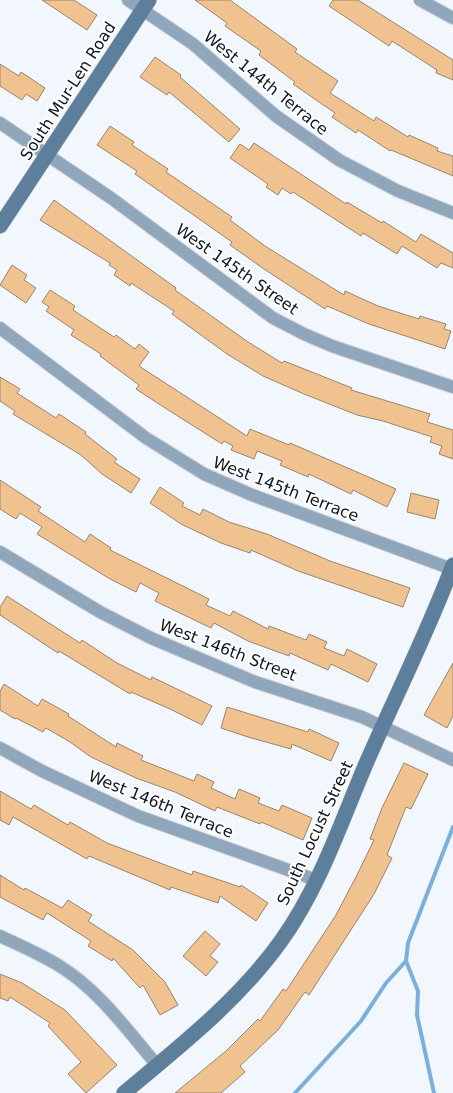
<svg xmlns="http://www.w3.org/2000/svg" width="453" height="1093" font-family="'DejaVu Sans',sans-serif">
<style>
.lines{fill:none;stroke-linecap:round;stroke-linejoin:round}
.stream{stroke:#7cb0dc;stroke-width:4}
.building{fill:#f0c290;stroke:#9b846d}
.street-casing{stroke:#cdd3d9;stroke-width:14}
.secondary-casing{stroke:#cdd3d9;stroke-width:16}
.street{stroke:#90a6ba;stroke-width:12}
.secondary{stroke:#5e7f9b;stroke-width:15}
.labels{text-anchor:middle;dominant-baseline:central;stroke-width:4;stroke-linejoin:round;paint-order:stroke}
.street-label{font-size:16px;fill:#0d171f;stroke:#fff}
</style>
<rect width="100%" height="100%" fill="#f1f7fc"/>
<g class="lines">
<g class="stream">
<path d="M295,1093l66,-72 25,-38 20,-22"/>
<path d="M434,1093l-17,-78 1,-24 -12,-30 2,-18 45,-116"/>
</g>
</g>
<g class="building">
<path d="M42,0h32l23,15 -10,15z"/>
<path d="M195,0h35l67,49 -2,3 43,29 -8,12 44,28 2,-4 32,20 1,-2 29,13 -1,3 16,5v20l-62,-26 -1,1 -32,-21 -2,3 -24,-16 3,-4 -42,-29 2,-2 -36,-27 2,-4 -36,-25 2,-3z"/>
<path d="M333,0h25l95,60v20l-17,-7 1,-3 -45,-29 -3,5 -60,-40z"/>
<path d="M155,57l26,18 -1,2 60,52 -11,13 -60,-50 -2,3 -27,-18z"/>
<path d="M0,64l19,12 2,-4 24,16 -8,13 -11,-7 -4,6 -22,-14z"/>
<path d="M110,126l24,16 -2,3 36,24 -2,3 66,45 -2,3 35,26 79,49 1,-4 33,15 41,13 1,-3 26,8 -2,5 7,2 -6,18 -76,-25 -42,-18 -2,3 -61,-40 -34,-24 2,-3 -97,-68 2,-3 -40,-26z"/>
<path d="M254,143l92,61 1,-2 35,21 1,-2 33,21 5,-8 32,19v15l-12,-5 -4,5 -35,-22 -5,8 -34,-21 -2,3 -68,-44 -2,2 -9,-6 -4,7 -12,-8 2,-3 -38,-26 10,-14 9,6z"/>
<path d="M54,200l122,88 -1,2 73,52 34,21 2,-2 68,27 -1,2 79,24 -3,8 26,8v29l-14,-5 3,-8 -12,-4 2,-5 -49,-16 -26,-6 -53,-21 -41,-18 -36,-22 -55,-40 2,-3 -43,-28 -1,3 -16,-11 3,-5 -8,-5 1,-2 -70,-43z"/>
<path d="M12,265l15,10 -3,5 12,8 -10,15 -26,-18z"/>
<path d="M50,290l25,16 -2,4 41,27 2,-2 19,14 4,-5 10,8 -10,14 108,70 3,-7 39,16 1,-2 106,46 -9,18 -34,-17 -2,4 -42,-20 -1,3 -28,-12 2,-4 -25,-10 -3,8 -23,-9 2,-4 -9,-5 -2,3 -60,-38 -26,-17 3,-4 -39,-29 1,-2 -30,-19 3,-5 -28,-19 3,-4 -7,-5z"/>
<path d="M0,377l20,12 -3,4 39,25 3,-4 27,18 -1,2 32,25 -3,3 26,17 -9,14 -29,-19 -21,-19 -68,-41 2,-3 -15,-10z"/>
<path d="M0,480l41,27 -3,4 47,31 5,-8 21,14 -1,2 99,49 -3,6 24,11 3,-5 35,18 1,-3 37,14 3,-6 18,8 -3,6 20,8 3,-7 30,15 -9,18 -37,-18 -3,6 -38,-17 -1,3 -41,-15 -34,-18 -3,5 -56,-27 4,-8 -19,-10 -4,9 -26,-13 -73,-45 5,-7 -22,-14 -4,6 -16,-10z"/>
<path d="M160,487l24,16 -2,3 18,9 3,-6 26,13 38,12 63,27 80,27 -7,19 -105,-36 -47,-21 -1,3 -29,-10 -40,-19 -31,-21z"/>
<path d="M411,493l28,7 -4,19 -28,-7z"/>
<path d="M7,596l73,47 2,-3 35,23 34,17 1,-3 60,29 -10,19 -32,-16 -39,-17 -1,2 -71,-43 -1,2 -58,-38v-8z"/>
<path d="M453,663v53l-6,12 -23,-13z"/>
<path d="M4,684l34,22 4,-7 27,15 -1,2 48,31 1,-4 26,13 -2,4 53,21 3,-7 17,8 -3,6 24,11 4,-10 21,9 -2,5 21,8 3,-6 30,13 -9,22 -42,-18 -1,2 -43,-17 -2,4 -40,-19 -39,-14 -45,-21 -21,-15 -24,-14 -3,4 -27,-14 -1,1 -15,-9v-19z"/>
<path d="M227,707l81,25 1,-3 30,14 -8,18 -39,-17 -1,5 -43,-12 -27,-9z"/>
<path d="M404,763l24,11 -17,35 -5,-2 -19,48 5,3 -18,36 -65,101 -4,-3 -27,38 -38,36 5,6 -24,21h-46l51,-42 32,-32 2,2 23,-32 3,2 50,-76 20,-38 18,-37 -4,-1 12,-31z"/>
<path d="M0,791l31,18 3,-4 34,20 2,-3 37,21 85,32 1,-4 47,16 1,-2 27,18 -12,18 -36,-25 -2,7 -47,-16 -1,3 -81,-34 -2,3 -74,-42 -4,8 -9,-5z"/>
<path d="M0,875l24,15 1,-2 37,20 6,-8 24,15 -4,6 45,29 32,32 13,23 -18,10 -17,-30 -3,3 -27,-30 -1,3 -24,-15 3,-5 -44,-28 -4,7 -43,-23z"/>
<path d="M205,931l15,13 -10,12 8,6 -12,14 -23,-20z"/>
<path d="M0,974l22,9 43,27 52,55 -31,28 -18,-19 13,-12 -33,-36 2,-3 -40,-26 -2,4 -8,-3z"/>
</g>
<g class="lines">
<g class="street-casing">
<g id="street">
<path d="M128,0l65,44 83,72 63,44 59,31 55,22"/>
<path d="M420,0l33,18"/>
<path d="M0,123l111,75 162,120 31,16 28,12 121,41"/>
<path d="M0,328l146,110 58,36 48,21 200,74"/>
<path d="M0,552l100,60 51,26 104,44 107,35 91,43"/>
<path d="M0,748l42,23 96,45 178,64"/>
<path d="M0,936c19,9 40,18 58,29 40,24 69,65 99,100"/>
</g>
</g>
<g class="secondary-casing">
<g id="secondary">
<path d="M0,226l149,-226"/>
<path d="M124,1093c56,-47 115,-93 157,-152 38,-53 59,-116 84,-175 29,-67 62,-132 88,-201"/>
</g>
</g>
<use href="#street" class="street"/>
<use href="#secondary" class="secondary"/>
</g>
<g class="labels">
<g class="street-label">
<text transform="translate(266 83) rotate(39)">West 144th Terrace</text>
<text transform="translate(68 91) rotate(-57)">South Mur-Len Road</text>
<text transform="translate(237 269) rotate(35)">West 145th Street</text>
<text transform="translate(286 489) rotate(21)">West 145th Terrace</text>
<text transform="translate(228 650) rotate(21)">West 146th Street</text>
<text transform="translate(161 804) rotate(22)">West 146th Terrace</text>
<text transform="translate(315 833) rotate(-65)">South Locust Street</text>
</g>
</g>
</svg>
